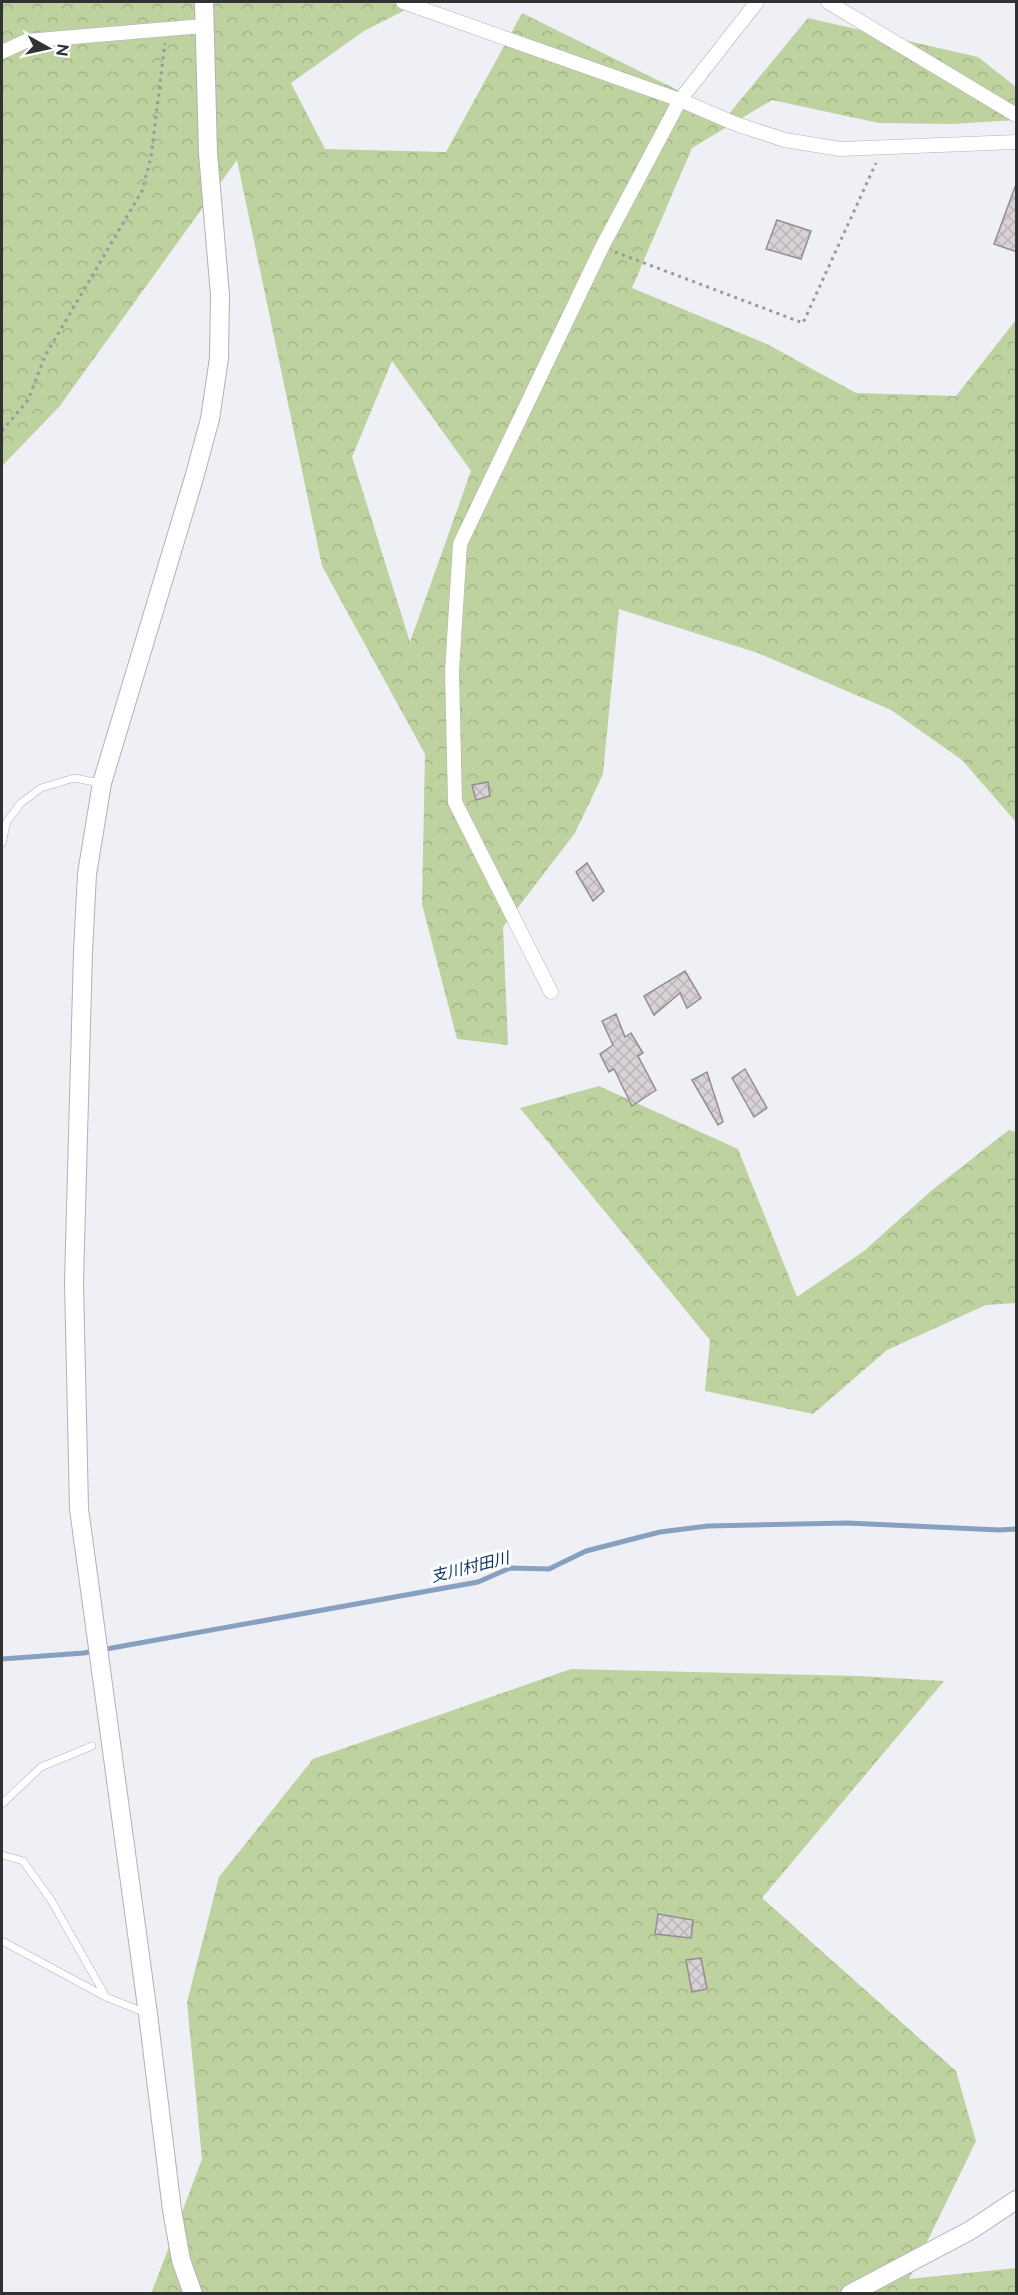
<svg xmlns="http://www.w3.org/2000/svg" width="1018" height="2295" font-family="Raleway,'Noto Sans JP',sans-serif">
<style>
.forest{fill:url(#forest-crowns);fill-rule:evenodd}
.lines{fill:none;stroke-linecap:round;stroke-linejoin:round}
.stream{stroke:#88a0c0;stroke-width:5}
.building{fill:url(#building-cross-hatch);stroke:#948e91;stroke-width:1.5}
.service-casing{stroke:#b1b2b8;stroke-width:8}
.minor-casing{stroke:#b1b2b8;stroke-width:15}
.tertiary-casing{stroke:#b1b2b8;stroke-width:20}
.path{stroke:#999a9e;stroke-width:3;stroke-dasharray:3 4.5;stroke-linecap:butt}
.service{stroke:#fff;stroke-width:7}
.minor{stroke:#fff;stroke-width:14}
.tertiary{stroke:#fff;stroke-width:18}
.labels{text-anchor:middle;dominant-baseline:central;stroke-width:6;stroke-linejoin:round;paint-order:stroke}
.water-label{font-size:16px;font-style:italic;fill:#0c315e;stroke:#fdfeff}
</style>
<defs>
<pattern id="forest-crowns" width="20" height="18" patternUnits="userSpaceOnUse" patternTransform="scale(1.5)"><rect width="20" height="18" fill="#bdd29e"/><path d="M2 6a3 3 0 1 1 6 0M12 15a3 3 0 1 1 6 0" fill="none" stroke="#a3b589"/></pattern>
<pattern id="building-cross-hatch" width="8" height="8" patternUnits="userSpaceOnUse" patternTransform="scale(1.5)"><rect width="8" height="8" fill="#d8d2d6"/><path d="M0 0l8 8M0 8l8-8" fill="none" stroke="#bab5b8"/></pattern>
</defs>
<rect width="100%" height="100%" fill="#eff0f6"/>
<g class="forest">
<path d="M2,2h419l-57,29 -73,52 34,66 121,3 76,-139 206,102 80,-97 170,39 38,30v33l-63,4 -74,-1 -107,-23 -80,48 -60,140 135,56 89,49 100,3 60,-76v502l-54,-62 -71,-50 -133,-57 -139,-44 -16,165 -28,59 -72,94 5,118 -51,-6 -35,-135 3,-150 -103,-188 -85,-406 -178,247 -57,59zM392,361l79,110 -61,171 -58,-185z"/>
<path d="M599,1086l139,63 59,148 67,-46 68,-61 77,-60 7,2v171l-30,2 -99,45 -74,64 -108,-23 5,-51 -190,-232z"/>
<path d="M571,1669l289,7 84,5 -182,217 194,173 20,70 -67,138 107,-11v25l-865,1 51,-135 -15,-157 32,-125 94,-118z"/>
</g>
<g class="lines">
<path class="stream" d="M2,1659l82,-6 394,-71 32,-14 39,1 37,-18 74,-19 48,-6 139,-3 153,7 16,-1"/>
</g>
<g class="building">
<path d="M1015,187l2,1v64l-23,-8z"/>
<path d="M777,220l34,11 -10,28 -35,-10z"/>
<path d="M488,782l2,14 -14,4 -4,-15z"/>
<path d="M587,863l17,28 -11,10 -17,-29z"/>
<path d="M685,971l16,27 -14,10 -7,-15 -26,22 -10,-19z"/>
<path d="M616,1014l9,23 6,-4 12,20 -5,3 18,34 -24,16 -18,-37 -5,3 -9,-18 13,-9 -11,-24z"/>
<path d="M745,1069l22,39 -13,9 -22,-39z"/>
<path d="M707,1072l16,50 -5,3 -26,-45z"/>
<path d="M658,1914l35,6 -2,18 -36,-4z"/>
<path d="M701,1958l6,31 -15,3 -6,-32z"/>
</g>
<g class="lines">
<g class="service-casing">
<g id="service">
<path d="M2,843l5,-22 14,-18 20,-15 33,-10 26,5"/>
<path d="M2,1804l39,-37 51,-21"/>
<path d="M2,1855l21,6 28,39 55,97"/>
<path d="M2,1941l104,56 40,16"/>
</g>
</g>
<g class="minor-casing">
<g id="minor">
<path d="M403,2l277,98 56,24 49,16 55,9 176,-7"/>
<path d="M828,2l188,113"/>
<path d="M2,52l24,-11 177,-15"/>
<path d="M551,992l-96,-190 -3,-131 8,-127 142,-297 78,-147 77,-98"/>
</g>
</g>
<g class="tertiary-casing">
<g id="tertiary">
<path d="M193,2294l-12,-34 -9,-50 -24,-196 -69,-505 -5,-227 9,-330 4,-78 15,-91 92,-305 16,-59 9,-61 1,-63 -12,-142 -4,-151"/>
<path d="M850,2294l121,-64 45,-30"/>
</g>
</g>
<g class="path">
<path d="M615,252l188,71 73,-160"/>
<path d="M2,431l26,-31 17,-44 97,-165 9,-34 14,-114"/>
</g>
<use href="#service" class="service"/>
<use href="#minor" class="minor"/>
<use href="#tertiary" class="tertiary"/>
</g>
<g class="labels">
<g class="water-label">
<text transform="translate(470 1567) rotate(-14)">支川村田川</text>
</g>
</g>
<rect width="1018" height="2295" fill="none" stroke="#303133" stroke-width="6"/>
<g transform="translate(48 48) rotate(98)" stroke="#fdfeff" stroke-width="4.5" paint-order="stroke">
<path d="M0-4.5L10 22L0 15L-10 22Z" fill="#303133"/>
<text y="-9" font-size="16" font-weight="bold" text-anchor="middle" fill="#303133">N</text>
</g>
</svg>
